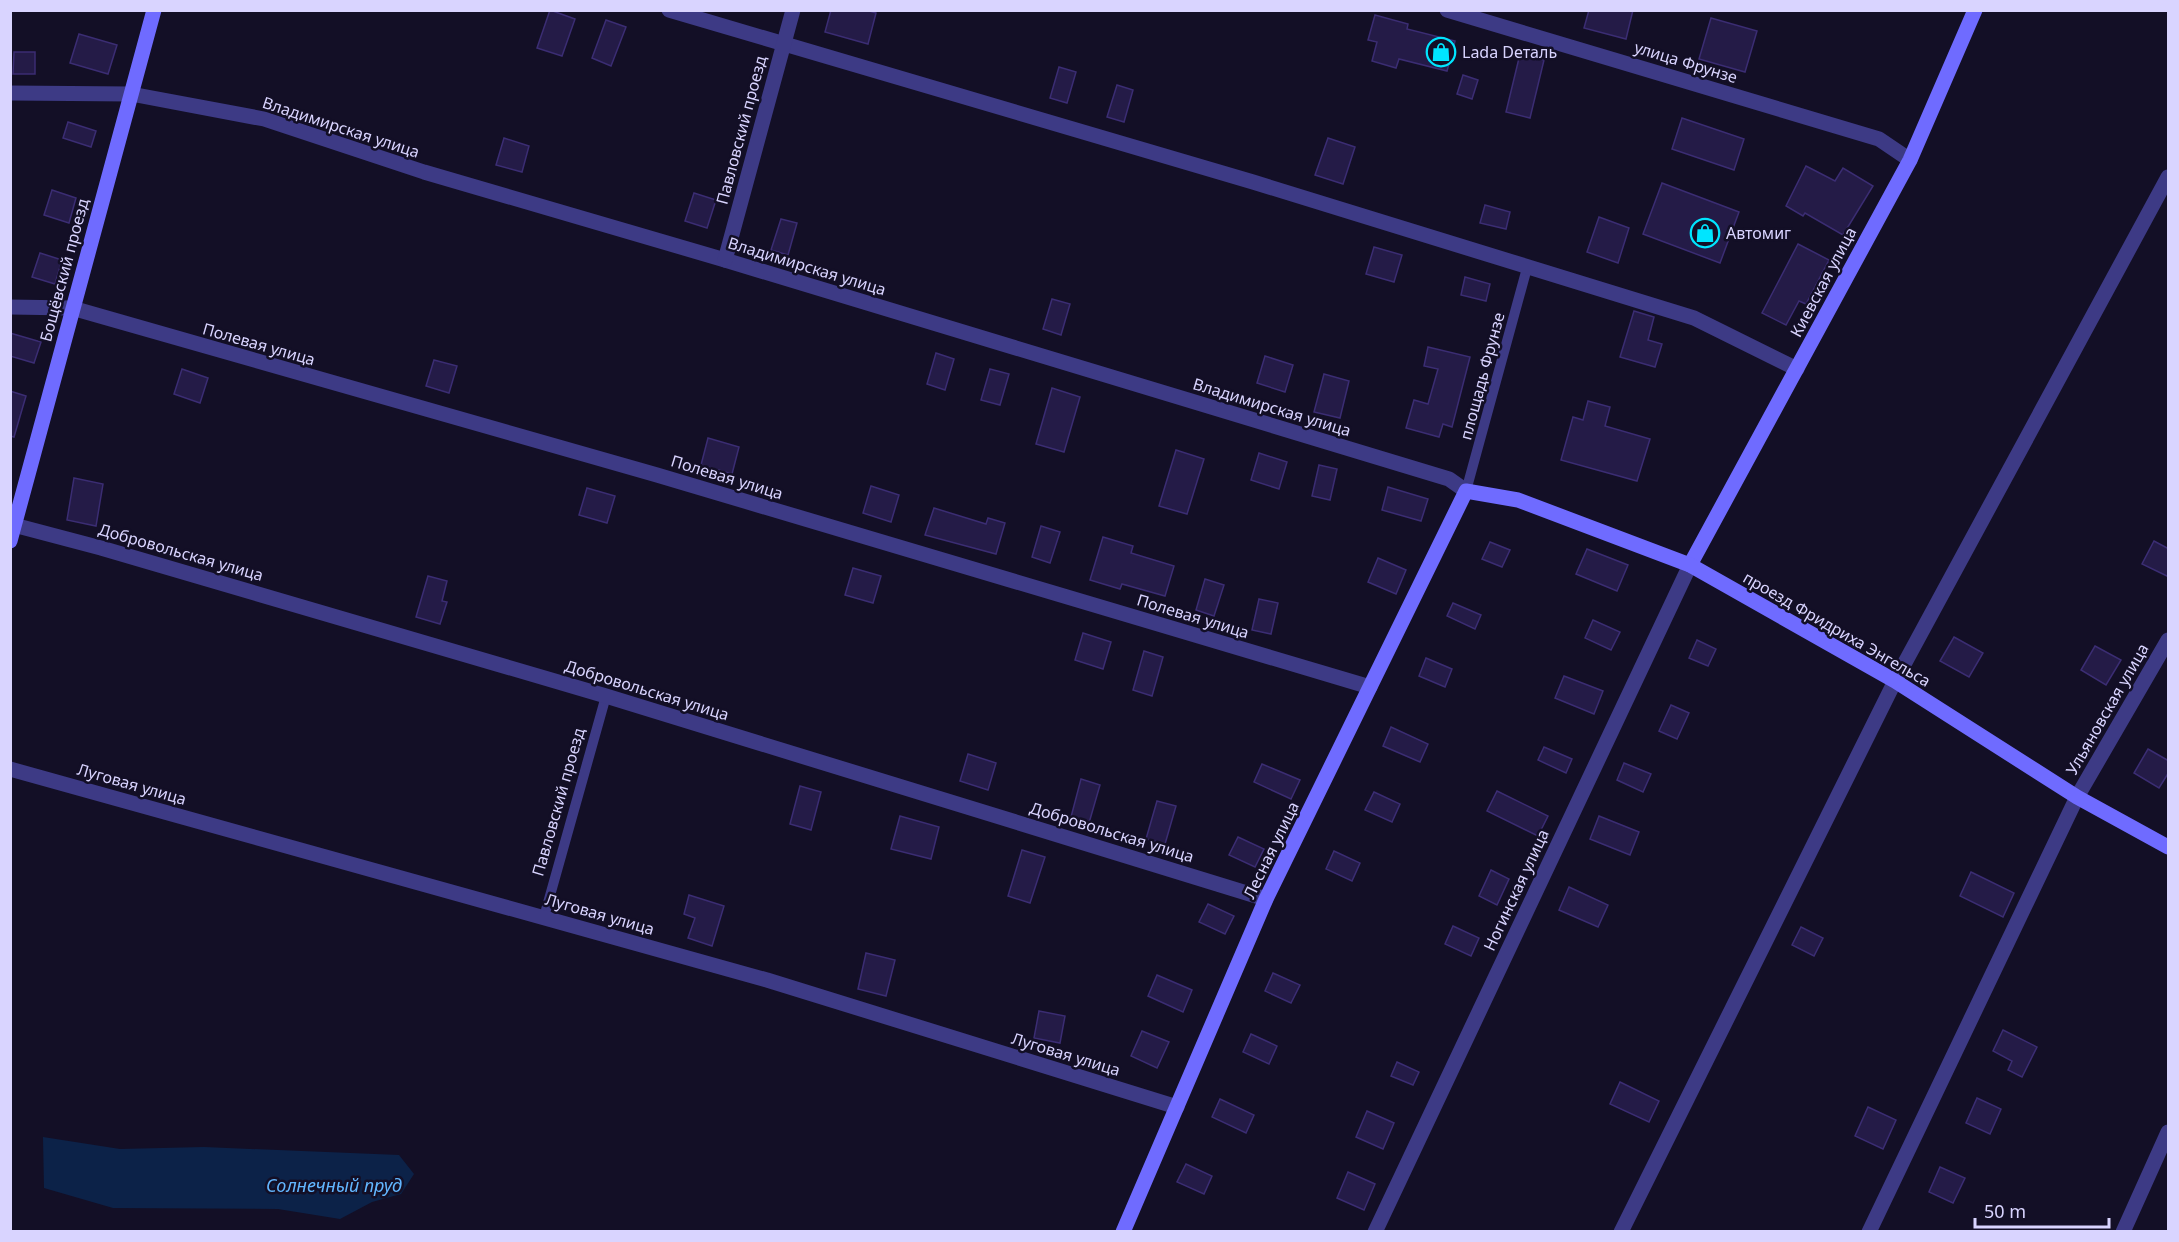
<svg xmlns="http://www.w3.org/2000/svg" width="2179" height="1242" font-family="'Noto Sans',sans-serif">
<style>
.water{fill:#0c2248}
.building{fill:#241b47;stroke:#3b2d73;stroke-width:1.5}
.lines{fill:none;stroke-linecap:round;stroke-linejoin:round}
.lane{stroke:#3d3a85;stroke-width:10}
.street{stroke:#3d3a85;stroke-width:15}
.secondary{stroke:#6f6bff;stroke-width:15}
.labels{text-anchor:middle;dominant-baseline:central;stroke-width:5;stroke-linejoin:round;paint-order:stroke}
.poi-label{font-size:16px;fill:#d9d4ff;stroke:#130f26;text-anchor:start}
.street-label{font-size:16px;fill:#d9d4ff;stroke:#130f26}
.water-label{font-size:18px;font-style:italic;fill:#62b6ff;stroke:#130f26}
</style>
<rect width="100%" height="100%" fill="#130f26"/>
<path class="water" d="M43,1137l77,12 84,-2 195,8 15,19 -13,20 -29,8 -32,17 -62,-10 -165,-1 -69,-20z"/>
<g class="building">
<path d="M550,10l25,9 -13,37 -25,-8z"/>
<path d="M831,10h35l10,3 -8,31 -43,-12z"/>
<path d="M1589,10h44l-7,29 -42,-11z"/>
<path d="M1375,15l33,9 -1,5 48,12 -8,30 -48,-12 -3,9 -24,-7 5,-19 -9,-2z"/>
<path d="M1711,18l46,13 -12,41 -46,-13z"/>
<path d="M606,20l20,7 -15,39 -19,-8z"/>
<path d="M79,34l38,11 -9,29 -38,-11z"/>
<path d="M14,52h21v22h-22z"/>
<path d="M1520,54l24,6 -14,58 -24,-6z"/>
<path d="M1059,67l17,5 -9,31 -17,-5z"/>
<path d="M1463,75l15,5 -6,19 -15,-5z"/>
<path d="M1117,85l16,5 -9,32 -17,-5z"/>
<path d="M1682,118l62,21 -10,31 -62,-21z"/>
<path d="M68,122l28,9 -5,16 -28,-9z"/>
<path d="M504,138l25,8 -7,26 -26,-7z"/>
<path d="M1328,138l27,9 -12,37 -28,-9z"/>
<path d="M1806,166l29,15 8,-13 30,18 -30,49 -38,-22 -2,3 -17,-10z"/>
<path d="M1662,183l77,29 -19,51 -77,-29z"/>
<path d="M52,190l24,8 -7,25 -25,-8z"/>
<path d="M694,193l22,7 -9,28 -22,-7z"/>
<path d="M1485,205l25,7 -4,17 -26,-6z"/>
<path d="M1599,217l30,11 -11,35 -31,-11z"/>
<path d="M781,219l16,4 -9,32 -17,-5z"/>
<path d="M1798,244l31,16 -23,44 -7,-3 -13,24 -24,-12z"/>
<path d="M1374,247l28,8 -8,27 -28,-8z"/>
<path d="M40,253l22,7 -7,24 -23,-7z"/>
<path d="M1465,277l25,7 -4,17 -25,-6z"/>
<path d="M1052,299l18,5 -9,31 -18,-6z"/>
<path d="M1634,311l20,6 -6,23 14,4 -7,23 -35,-10z"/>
<path d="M10,333l31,9 -7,21 -24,-7z"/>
<path d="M1428,347l42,10 -18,70 -9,-3 -4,13 -33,-9 8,-28 14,4 10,-35 -14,-3z"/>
<path d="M936,353l18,6 -9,31 -18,-6z"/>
<path d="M1265,356l28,9 -8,27 -28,-9z"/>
<path d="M434,360l23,6 -8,27 -23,-7z"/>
<path d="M182,369l26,9 -8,25 -26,-9z"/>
<path d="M990,369l19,5 -9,31 -19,-5z"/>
<path d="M1324,374l25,7 -9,37 -26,-6z"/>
<path d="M1052,388l28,9 -16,55 -28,-8z"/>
<path d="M10,391l16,5 -12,41 -4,-1z"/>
<path d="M1588,401l22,6 -5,19 45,13 -13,42 -76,-21 12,-43 10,3z"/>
<path d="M708,438l31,9 -7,27 -31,-9z"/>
<path d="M1176,450l28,9 -17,55 -28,-8z"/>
<path d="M1259,453l28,9 -8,27 -28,-9z"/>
<path d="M1319,465l18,4 -7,31 -18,-4z"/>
<path d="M74,478l29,6 -7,42 -29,-6z"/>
<path d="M871,486l28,9 -8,27 -28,-9z"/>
<path d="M1388,487l40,12 -7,22 -39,-11z"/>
<path d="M587,488l28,8 -8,27 -28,-8z"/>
<path d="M934,508l52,16 2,-6 17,5 -9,31 -71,-19z"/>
<path d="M1041,526l19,6 -10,31 -18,-6z"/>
<path d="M1103,537l30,9 -2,7 43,13 -9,30 -43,-12 -2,5 -30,-9z"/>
<path d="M2154,541l15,8v28l-27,-13z"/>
<path d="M1490,542l20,8 -8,17 -20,-8z"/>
<path d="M1587,549l41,16 -11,26 -41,-17z"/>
<path d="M1378,558l28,12 -10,24 -28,-12z"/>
<path d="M853,568l28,8 -8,27 -28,-8z"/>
<path d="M428,576l19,5 -5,20 5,1 -7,22 -24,-7z"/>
<path d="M1205,579l19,6 -10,31 -18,-6z"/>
<path d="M1259,599l19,4 -7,31 -19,-4z"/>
<path d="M1453,603l28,12 -6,14 -28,-13z"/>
<path d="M1593,620l27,12 -9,18 -26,-12z"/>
<path d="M1083,633l28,9 -8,27 -28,-9z"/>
<path d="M1954,637l29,16 -14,24 -29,-16z"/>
<path d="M1697,640l19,9 -8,17 -19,-8z"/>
<path d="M2095,646l26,14 -15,25 -25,-15z"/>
<path d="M1144,651l19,6 -11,39 -19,-6z"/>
<path d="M1426,658l26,11 -7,18 -26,-11z"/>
<path d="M1564,676l39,15 -9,23 -39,-16z"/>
<path d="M1671,705l18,8 -12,26 -18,-8z"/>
<path d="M1391,727l37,17 -8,18 -37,-16z"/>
<path d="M1544,747l28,12 -6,14 -28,-13z"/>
<path d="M2148,749l21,12v11l-10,16 -25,-15z"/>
<path d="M968,754l28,9 -8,27 -28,-9z"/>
<path d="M1624,763l27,11 -8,18 -26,-12z"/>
<path d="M1262,764l38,16 -9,19 -37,-17z"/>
<path d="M1081,779l19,6 -11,38 -18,-6z"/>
<path d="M800,786l21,6 -10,38 -21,-6z"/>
<path d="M1497,791l51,25 -10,20 -51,-25z"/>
<path d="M1374,792l26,12 -8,18 -27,-12z"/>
<path d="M1157,801l19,5 -11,38 -19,-5z"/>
<path d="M900,816l39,11 -8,32 -40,-10z"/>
<path d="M1599,816l40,16 -9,23 -40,-16z"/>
<path d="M1238,837l26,12 -9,18 -26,-12z"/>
<path d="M1022,850l23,7 -15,46 -22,-7z"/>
<path d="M1334,851l26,12 -8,18 -26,-12z"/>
<path d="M1491,870l18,9 -12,26 -18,-9z"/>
<path d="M1971,872l43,21 -11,24 -43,-21z"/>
<path d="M1569,887l39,18 -10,22 -39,-17z"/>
<path d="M689,895l35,11 -12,40 -24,-8 7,-20 -11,-4z"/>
<path d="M1208,904l26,12 -9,18 -26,-12z"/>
<path d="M1453,926l26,12 -8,18 -26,-12z"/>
<path d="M1801,927l22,11 -9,18 -22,-11z"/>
<path d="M866,953l29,7 -9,36 -28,-7z"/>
<path d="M1273,973l27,12 -9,18 -26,-12z"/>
<path d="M1157,975l35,15 -9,22 -35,-16z"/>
<path d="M1039,1011l26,5 -5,27 -26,-5z"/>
<path d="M2003,1030l34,17 -15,30 -14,-7 4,-9 -19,-10z"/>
<path d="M1142,1031l27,11 -12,26 -26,-12z"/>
<path d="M1251,1034l26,12 -8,18 -26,-12z"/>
<path d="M1397,1062l22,10 -6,13 -22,-9z"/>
<path d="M1620,1082l39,19 -10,21 -39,-18z"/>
<path d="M1977,1098l24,11 -11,25 -24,-11z"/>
<path d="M1220,1099l34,16 -8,18 -34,-16z"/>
<path d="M1868,1107l28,13 -13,29 -28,-13z"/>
<path d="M1367,1111l27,12 -11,26 -27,-12z"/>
<path d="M1186,1164l26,12 -8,18 -27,-12z"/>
<path d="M1940,1167l25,11 -12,25 -24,-11z"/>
<path d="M1348,1172l27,12 -11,26 -27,-12z"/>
</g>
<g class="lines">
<g class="lane">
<path d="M1466,491l61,-223"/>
<path d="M544,917l62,-221"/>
</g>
<g class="street">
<path d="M669,10l584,172 441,136 103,51"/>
<path d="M1447,10l432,129 31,21"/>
<path d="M10,93l121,1 133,25 160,53 301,88 724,219 17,12"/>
<path d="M725,260l68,-250"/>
<path d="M10,307l62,1 585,167 713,212"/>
<path d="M10,524l91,24 505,148 660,203"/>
<path d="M10,769l757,211 410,127"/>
<path d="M1375,1232l315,-667"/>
<path d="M1621,1232l274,-551 273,-504"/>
<path d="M1869,1232l208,-435 91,-157"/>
<path d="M2123,1232l45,-100"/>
</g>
<g class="secondary">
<path d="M10,541l144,-531"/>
<path d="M1690,565l220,-405 65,-150"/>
<path d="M1123,1232l143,-333 200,-408 52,9 172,65 205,116 182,116 91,50"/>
</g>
</g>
<defs>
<g id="shop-ring" transform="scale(1.5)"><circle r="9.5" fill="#130f26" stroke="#00e5ff" stroke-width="1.5"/><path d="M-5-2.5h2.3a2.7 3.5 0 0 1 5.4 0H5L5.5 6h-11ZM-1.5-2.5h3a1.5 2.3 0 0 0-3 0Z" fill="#00e5ff"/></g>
</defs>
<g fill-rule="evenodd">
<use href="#shop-ring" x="1441" y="52"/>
<use href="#shop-ring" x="1705" y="233"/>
</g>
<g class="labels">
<g class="poi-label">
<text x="1462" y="52">Lada Dеталь</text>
<text x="1726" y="233">Автомиг</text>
</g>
<g class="street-label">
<text transform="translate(1686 62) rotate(17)">улица Фрунзе</text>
<text transform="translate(341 127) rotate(18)">Владимирская улица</text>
<text transform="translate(741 130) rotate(-75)">Павловский проезд</text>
<text transform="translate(807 266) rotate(17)">Владимирская улица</text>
<text transform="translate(64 270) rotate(-75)">Бощёвский проезд</text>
<text transform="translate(1823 282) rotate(-62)">Киевская улица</text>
<text transform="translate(259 344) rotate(16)">Полевая улица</text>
<text transform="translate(1482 376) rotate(-75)">площадь Фрунзе</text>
<text transform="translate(1272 407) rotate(17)">Владимирская улица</text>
<text transform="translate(727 477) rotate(17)">Полевая улица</text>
<text transform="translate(181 552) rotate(16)">Добровольская улица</text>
<text transform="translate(1193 616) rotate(17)">Полевая улица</text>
<text transform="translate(1837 629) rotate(30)">проезд Фридриха Энгельса</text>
<text transform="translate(647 690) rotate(17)">Добровольская улица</text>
<text transform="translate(2107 709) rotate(-60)">Ульяновская улица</text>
<text transform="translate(132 784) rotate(16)">Луговая улица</text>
<text transform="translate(558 802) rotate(-74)">Павловский проезд</text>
<text transform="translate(1112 832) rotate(17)">Добровольская улица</text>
<text transform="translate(1271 850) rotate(-64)">Лесная улица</text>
<text transform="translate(1516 890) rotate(-65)">Ногинская улица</text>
<text transform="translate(600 914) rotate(16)">Луговая улица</text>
<text transform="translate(1066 1054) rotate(17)">Луговая улица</text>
</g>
<g class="water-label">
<text x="334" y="1185">Солнечный пруд</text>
</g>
</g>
<rect width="2179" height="1242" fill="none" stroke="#d9d4ff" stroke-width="24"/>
<path d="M1975 1218v9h134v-9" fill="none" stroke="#d9d4ff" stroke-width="3"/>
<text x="1984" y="1218" font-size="18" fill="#d9d4ff" stroke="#130f26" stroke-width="4.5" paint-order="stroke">50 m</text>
</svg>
